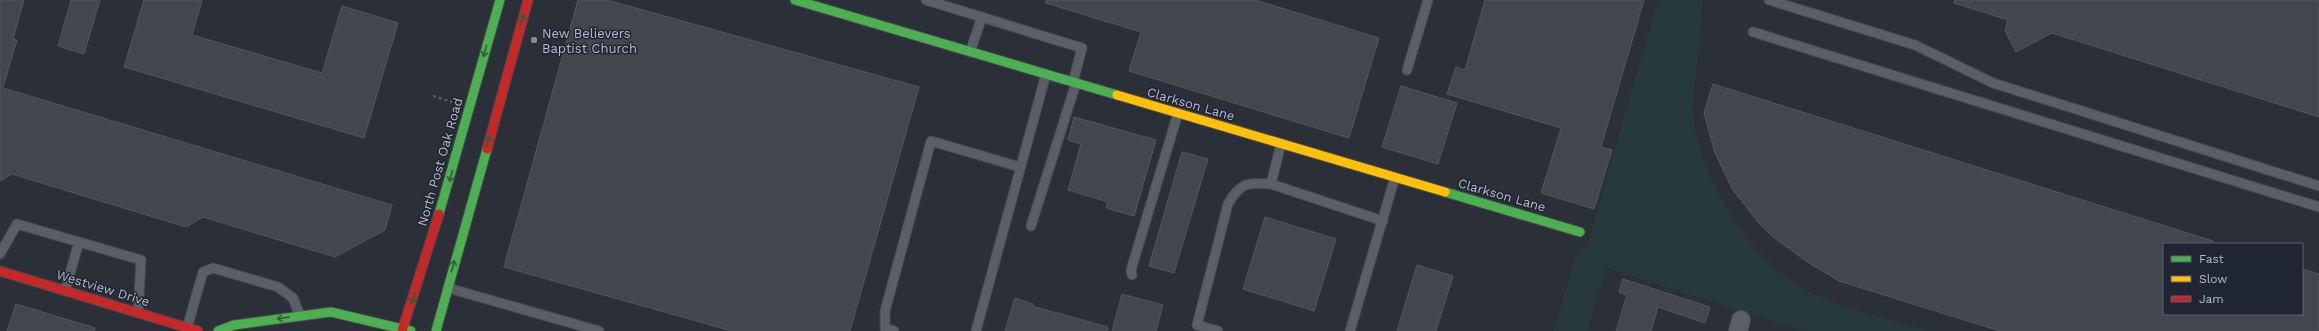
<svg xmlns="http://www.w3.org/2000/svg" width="2319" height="331" font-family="'Work Sans',sans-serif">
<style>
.green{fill:#28393d}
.building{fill:#42464d;stroke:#53575f}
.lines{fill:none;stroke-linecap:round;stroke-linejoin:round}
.lane-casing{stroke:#474a51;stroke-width:11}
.street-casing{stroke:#474a51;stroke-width:20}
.fast-casing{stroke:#474a51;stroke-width:11}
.slow-casing{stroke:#474a51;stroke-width:11}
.jam-casing{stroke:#474a51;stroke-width:11}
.path{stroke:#595d62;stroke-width:2.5;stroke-dasharray:3 3;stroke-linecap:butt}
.lane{stroke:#5b5e66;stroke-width:9}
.street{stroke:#5b5e66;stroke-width:18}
.fast{stroke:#4caf50;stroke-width:9}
.slow{stroke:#ffc107;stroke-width:9}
.jam{stroke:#c62828;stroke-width:9}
.oneway{stroke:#315c3e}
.poi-dot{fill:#858b96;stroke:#1f2532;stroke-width:1.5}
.labels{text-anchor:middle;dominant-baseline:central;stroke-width:3;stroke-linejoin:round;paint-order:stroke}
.poi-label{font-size:13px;fill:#b6bcc8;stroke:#1f2532;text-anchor:start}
.street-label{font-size:13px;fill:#b6bcc8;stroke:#1f2532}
</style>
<rect width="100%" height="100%" fill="#2b2f38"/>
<path class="green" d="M1658,0h45c-2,25 -4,50 -7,75 -1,12 -4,25 -3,36 3,61 55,146 108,176 38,22 86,31 128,44h-125l-198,-63 -18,63h-35l25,-82 9,-3z"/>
<g class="building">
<path d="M0,0h24l-11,39 4,1 -14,47h-3z"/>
<path d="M71,0h29l-16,54 -26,-8z"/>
<path d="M144,0h58l-10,35 130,38 20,-67 56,17 -34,115 -240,-71z"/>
<path d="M578,0h29l312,87 -69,244h-118l-228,-64z"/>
<path d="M1046,0h209l124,38 -30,100 -220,-67 12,-39 -95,-29z"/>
<path d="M1485,0h159l-43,147 11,3 -18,59 -53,-16 20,-65 -114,-34 9,-27 9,3z"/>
<path d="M1955,0h364v117l-267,-84 -36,19 -11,-21 3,-11 -54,-17z"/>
<path d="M1713,84l500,157v3h-49v70h138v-45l17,5v57h-319l-161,-50 -33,-20 -33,-24 -15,-15 -25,-32 -18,-37 -11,-40z"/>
<path d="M1401,86l56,17 -19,61 -56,-17z"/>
<path d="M0,87l392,118 -7,25 -50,27 -132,-40 -17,10 -174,-53 -12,7z"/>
<path d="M1074,117l82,23 -22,76 -28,-8 2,-6 -40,-12 13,-46 -13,-4z"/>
<path d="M1182,152l26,7 -34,114 -25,-7z"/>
<path d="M1265,217l71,22 -22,72 -71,-22z"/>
<path d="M1417,265l36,11 -17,55h-39z"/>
<path d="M1623,279l87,28 -5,16 -47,-16 -7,24h-35l11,-36 -8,-3z"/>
<path d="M1122,294l41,11 -7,26h-44z"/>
<path d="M1015,298l18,6 -1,2 76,21 -1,4h-102z"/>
<path d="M16,304l79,24 -1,3h-87z"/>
</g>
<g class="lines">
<g class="lane-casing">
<g id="lane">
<path d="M926,0l156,48 -9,34"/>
<path d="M1769,0l146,45 78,38 326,103"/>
<path d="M1753,32l566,175"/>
<path d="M970,52l12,-35"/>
<path d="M1407,70l21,-70"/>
<path d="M1271,184l10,-40"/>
<path d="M1031,226l45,-143"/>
<path d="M0,254l17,-30 124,36 -3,52"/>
<path d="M1132,275l-1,-5 47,-157"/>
<path d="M448,288l151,43"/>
<path d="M65,291l14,-49"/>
<path d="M187,328l16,-56 10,-4 65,19 15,11 7,18"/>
<path d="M894,331l-9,-3v-17l46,-170 89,26"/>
<path d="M976,331l70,-257"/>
<path d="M1218,331l-21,-6 31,-121c12,-21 19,-22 43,-20l112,37"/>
<path d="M1350,331l45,-154"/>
</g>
</g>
<g class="street-casing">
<path id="street" d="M1738,331l3,-11"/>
</g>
<g class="fast-casing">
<g id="fast">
<path d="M795,0l322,95"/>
<path d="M1445,192l135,40"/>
<path d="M439,214l61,-214"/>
<path d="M218,331l16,-6 97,-13 80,19"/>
<path d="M436,331l51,-182"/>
</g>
</g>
<g class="slow-casing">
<path id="slow" d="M1117,95l328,97"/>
</g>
<g class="jam-casing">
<g id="jam">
<path d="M487,149l41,-149"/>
<path d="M0,271l198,60"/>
<path d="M402,331l37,-117"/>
</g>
</g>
<path class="path" d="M433,96l19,6"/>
<use href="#lane" class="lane"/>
<use href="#street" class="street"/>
<use href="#fast" class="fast"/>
<use href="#slow" class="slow"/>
<use href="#jam" class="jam"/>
</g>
<defs><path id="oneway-shaft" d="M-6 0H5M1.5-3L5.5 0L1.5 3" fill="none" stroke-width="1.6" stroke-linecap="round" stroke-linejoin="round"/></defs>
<g class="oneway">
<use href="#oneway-shaft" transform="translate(522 20) rotate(-74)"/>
<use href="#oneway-shaft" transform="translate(485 51) rotate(105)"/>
<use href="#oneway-shaft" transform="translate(488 141) rotate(-74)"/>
<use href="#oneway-shaft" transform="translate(451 176) rotate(105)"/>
<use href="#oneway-shaft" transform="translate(453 266) rotate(-74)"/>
<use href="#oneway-shaft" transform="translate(413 298) rotate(108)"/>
<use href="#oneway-shaft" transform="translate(283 318) rotate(172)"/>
</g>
<circle class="poi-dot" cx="534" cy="40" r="4"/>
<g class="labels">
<g class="poi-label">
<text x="542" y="33">New Believers<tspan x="542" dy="15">Baptist Church</tspan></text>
</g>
<g class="street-label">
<text transform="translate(1191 104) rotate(16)">Clarkson Lane</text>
<text transform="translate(440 162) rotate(-74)">North Post Oak Road</text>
<text transform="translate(1502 195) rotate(16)">Clarkson Lane</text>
<text transform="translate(103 288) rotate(17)">Westview Drive</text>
</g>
</g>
<rect x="2163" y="243" width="140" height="72" fill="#1f2532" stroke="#5b616e"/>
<rect x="2171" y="256" width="20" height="6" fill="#4caf50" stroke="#5b616e"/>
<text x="2199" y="263" font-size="12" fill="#b6bcc8">Fast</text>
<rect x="2171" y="276" width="20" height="6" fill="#ffc107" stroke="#5b616e"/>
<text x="2199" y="283" font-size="12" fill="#b6bcc8">Slow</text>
<rect x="2171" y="296" width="20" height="6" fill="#c62828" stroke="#5b616e"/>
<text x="2199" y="303" font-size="12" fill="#b6bcc8">Jam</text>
</svg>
